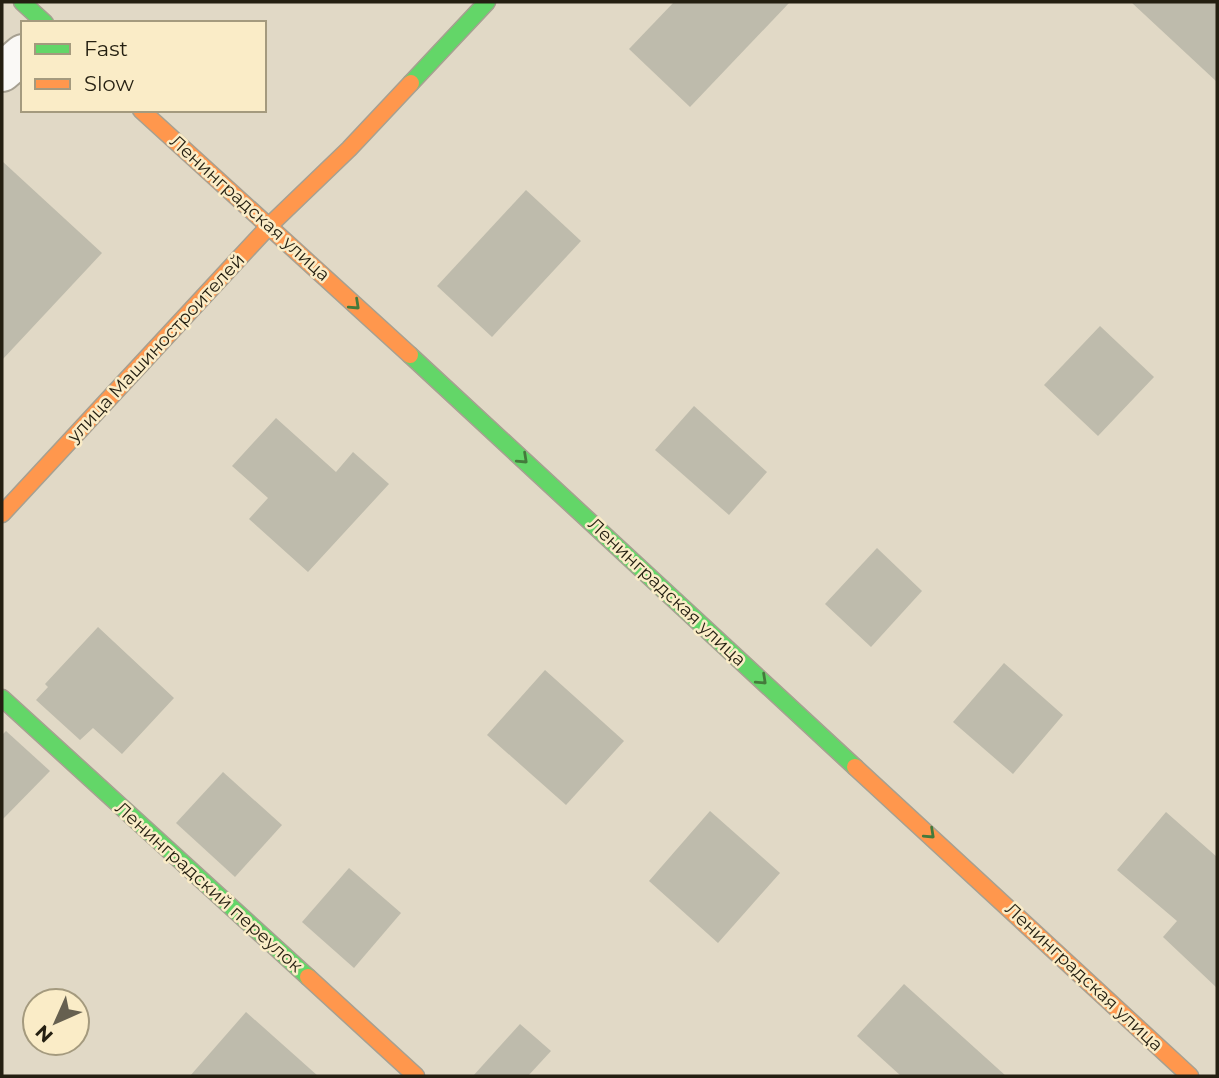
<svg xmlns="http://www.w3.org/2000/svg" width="1219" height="1078" font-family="Montserrat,sans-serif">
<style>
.building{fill:#bebbac}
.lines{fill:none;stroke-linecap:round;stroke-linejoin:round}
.street-casing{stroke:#a6a091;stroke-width:42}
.fast-casing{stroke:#a6a091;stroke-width:19}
.slow-casing{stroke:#a6a091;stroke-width:19}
.street{stroke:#faf9f6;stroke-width:38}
.fast{stroke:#63d668;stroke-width:16}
.slow{stroke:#ff974d;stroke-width:16}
.oneway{stroke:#447a3c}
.labels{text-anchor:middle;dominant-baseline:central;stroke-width:5;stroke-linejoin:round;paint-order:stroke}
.street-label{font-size:18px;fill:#241f11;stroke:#faecc7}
</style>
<rect width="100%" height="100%" fill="#e1d9c6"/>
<g class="building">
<path d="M674,2h116l-100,105 -61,-58z"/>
<path d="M1131,2h86v80z"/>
<path d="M2,161l100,92 -100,107z"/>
<path d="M526,190l55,51 -89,96 -55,-51z"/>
<path d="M1100,326l54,51 -56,59 -54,-51z"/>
<path d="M694,406l73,66 -38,43 -74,-65z"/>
<path d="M276,418l60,54 17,-20 36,32 -81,88 -59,-53 19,-21 -36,-32z"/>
<path d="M877,548l45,43 -51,56 -46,-43z"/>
<path d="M98,627l76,71 -52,56 -29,-26 -13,12 -44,-40 12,-13 -3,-3z"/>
<path d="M1004,663l59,52 -50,59 -60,-52z"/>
<path d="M545,670l79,71 -58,64 -79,-70z"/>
<path d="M6,731l44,40 -48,49v-85z"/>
<path d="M223,772l59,53 -47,52 -59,-54z"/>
<path d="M710,811l70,62 -62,70 -69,-62z"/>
<path d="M1166,812l51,45v131l-54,-51 14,-16 -60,-51z"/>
<path d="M349,868l52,45 -47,55 -52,-46z"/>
<path d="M904,984l102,92h-105l-44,-40z"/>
<path d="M246,1012l72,64h-128z"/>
<path d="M520,1024l31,27 -23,25h-55z"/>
</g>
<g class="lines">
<g class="street-casing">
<path id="street" d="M2,72l21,-18"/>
</g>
<g class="fast-casing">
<g id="fast">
<path d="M22,2l23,21"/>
<path d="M411,83l76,-81"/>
<path d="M410,355l445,412"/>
<path d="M2,698l306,279"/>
</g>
</g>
<g class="slow-casing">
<g id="slow">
<path d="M141,110l269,245"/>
<path d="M2,514l268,-289 79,-76 62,-66"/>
<path d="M855,767l335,309"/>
<path d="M308,977l108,99"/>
</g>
</g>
<use href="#street" class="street"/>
<use href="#fast" class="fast"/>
<use href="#slow" class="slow"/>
</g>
<defs><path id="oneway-chevron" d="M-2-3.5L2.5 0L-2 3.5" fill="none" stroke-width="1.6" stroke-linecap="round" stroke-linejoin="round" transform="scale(1.75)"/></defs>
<g class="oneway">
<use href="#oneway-chevron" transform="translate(355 305) rotate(43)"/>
<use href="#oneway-chevron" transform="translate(523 459) rotate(43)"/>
<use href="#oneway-chevron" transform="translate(762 680) rotate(43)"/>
<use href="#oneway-chevron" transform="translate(930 834) rotate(43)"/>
</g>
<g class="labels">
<g class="street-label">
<text transform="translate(250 208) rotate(42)">Ленинградская улица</text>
<text transform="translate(156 348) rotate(-47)">улица Машиностроителей</text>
<text transform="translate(667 592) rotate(43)">Ленинградская улица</text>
<text transform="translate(209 887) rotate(42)">Ленинградский переулок</text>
<text transform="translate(1084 977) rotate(43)">Ленинградская улица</text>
</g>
</g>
<rect width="1219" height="1078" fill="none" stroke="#241f11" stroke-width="7"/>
<rect x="21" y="21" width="245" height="91" fill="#faecc7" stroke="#a49a7e" stroke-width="2"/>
<rect x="35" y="44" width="35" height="10" fill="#63d668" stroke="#a49a7e" stroke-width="2"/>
<text x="84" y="56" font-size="21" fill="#241f11">Fast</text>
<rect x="35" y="79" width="35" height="10" fill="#ff974d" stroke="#a49a7e" stroke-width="2"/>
<text x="84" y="91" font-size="21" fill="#241f11">Slow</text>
<g transform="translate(56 1022) rotate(225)"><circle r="33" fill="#faecc7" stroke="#a49a7e" stroke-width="2"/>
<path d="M0-5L12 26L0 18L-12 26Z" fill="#666050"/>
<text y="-10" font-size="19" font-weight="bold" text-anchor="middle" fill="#241f11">N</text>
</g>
</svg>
